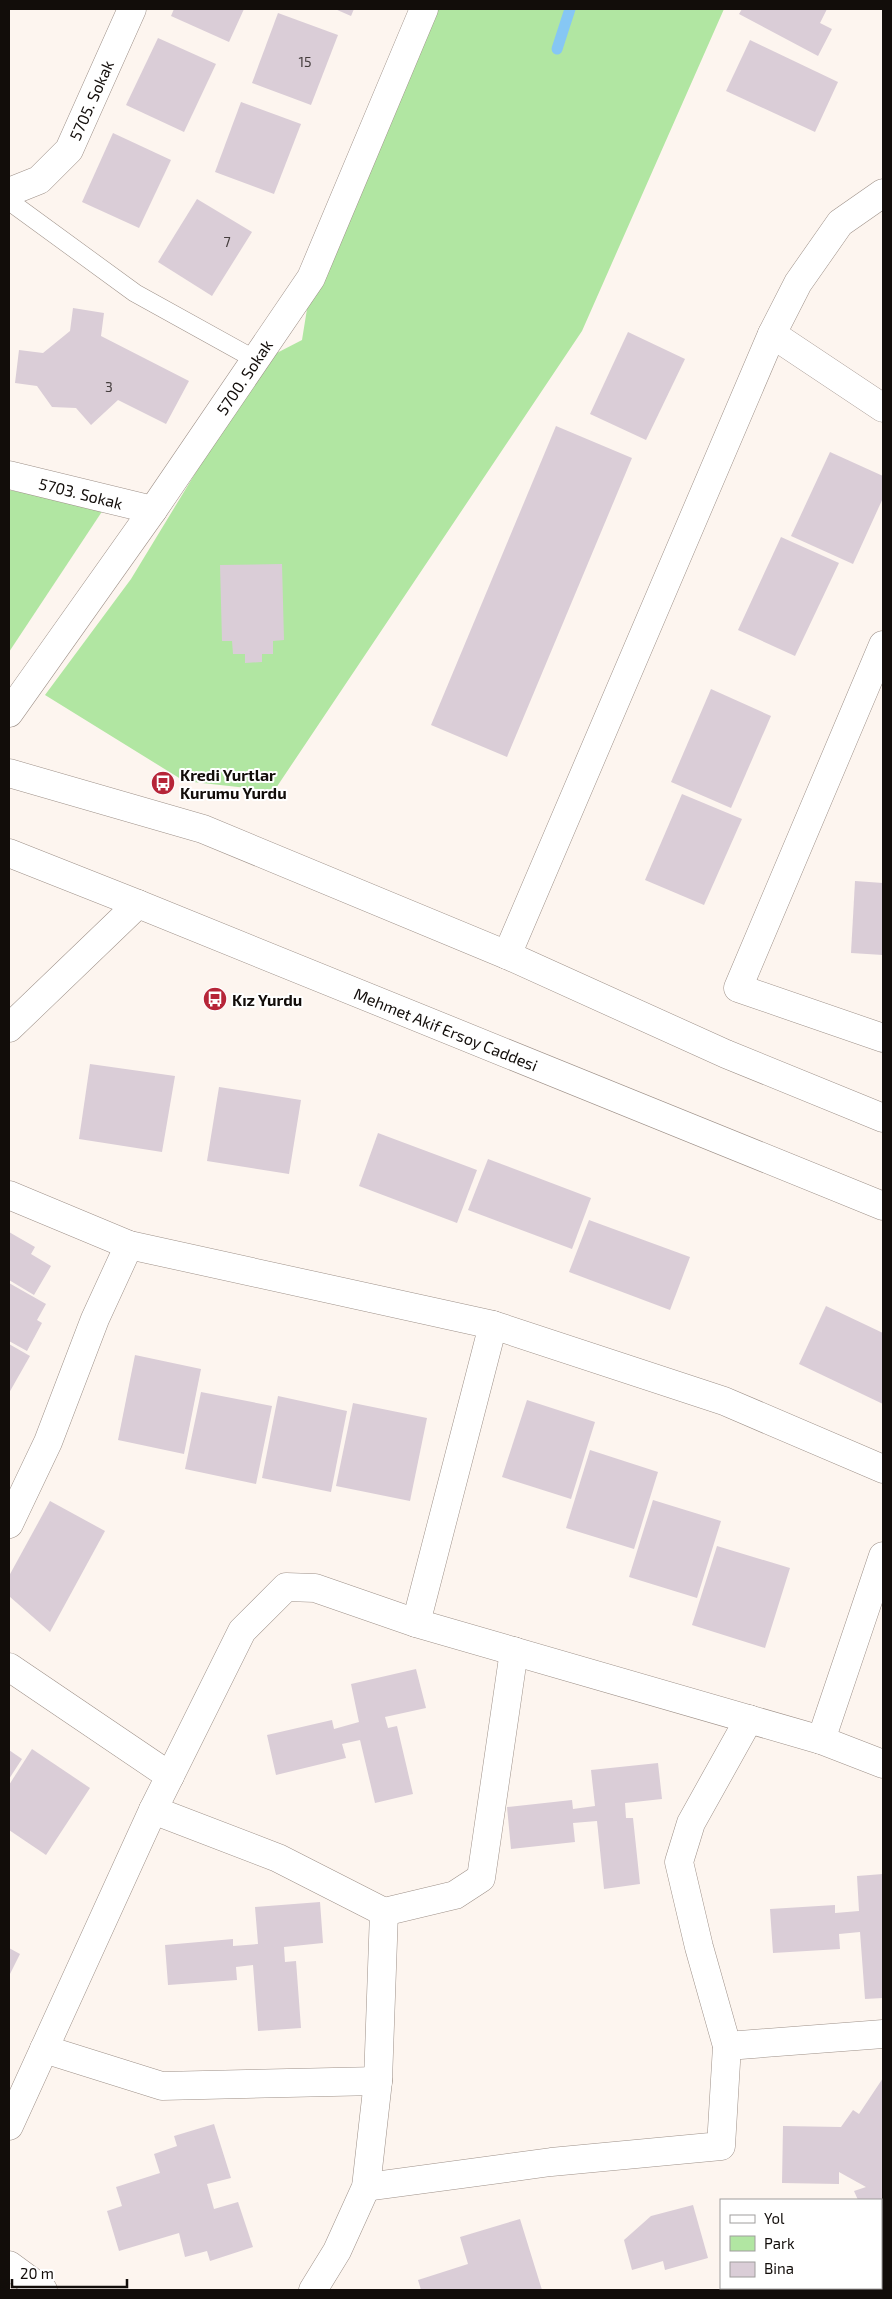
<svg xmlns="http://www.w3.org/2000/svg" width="892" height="2299" font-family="'Exo 2',sans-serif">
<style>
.green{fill:#b1e6a2}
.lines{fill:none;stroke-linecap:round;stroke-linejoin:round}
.stream{stroke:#86c7f4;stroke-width:11}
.building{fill:#dacdd7}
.lane-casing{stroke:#9e9189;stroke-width:19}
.street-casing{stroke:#9e9189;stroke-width:29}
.secondary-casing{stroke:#9e9189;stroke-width:29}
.primary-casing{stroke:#9e9189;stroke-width:29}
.lane{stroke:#fff;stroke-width:18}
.street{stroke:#fff;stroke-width:28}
.secondary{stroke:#fff;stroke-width:28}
.primary{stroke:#fff;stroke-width:28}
.labels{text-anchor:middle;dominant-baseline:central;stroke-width:4;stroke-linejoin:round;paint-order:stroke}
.number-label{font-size:14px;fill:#443d3d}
.street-label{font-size:16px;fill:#120d0a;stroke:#fff}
.poi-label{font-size:16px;font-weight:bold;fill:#120d0a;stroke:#fff;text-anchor:start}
</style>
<rect width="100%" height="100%" fill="#fdf5ef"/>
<g class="green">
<path d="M426,9h298l-142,322 -308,460 -90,-10 -139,-86 86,-116 90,-148 50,-75 31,-16 5,-31 70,-187z"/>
<path d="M9,490l96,17 -96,145z"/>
</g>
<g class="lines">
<path class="stream" d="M557,49l13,-40"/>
</g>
<g class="building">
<path d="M174,9h70l-15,33 -58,-26z"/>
<path d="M335,9h19l-3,7z"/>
<path d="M742,9h85l-7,14 12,6 -14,27 -79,-42z"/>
<path d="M278,13l60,22 -27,70 -59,-22z"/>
<path d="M158,38l58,26 -32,68 -58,-27z"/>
<path d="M750,40l88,42 -23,50 -89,-41z"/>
<path d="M241,102l60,22 -27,70 -59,-22z"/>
<path d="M113,133l58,27 -32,68 -57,-26z"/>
<path d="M197,199l55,33 -40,64 -54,-34z"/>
<path d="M73,308l31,5 -3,23 88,45 -23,43 -48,-24 -27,25 -15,-17 -24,-1 -15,-21 -22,-3 4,-33 24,3 27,-22z"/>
<path d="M628,332l57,27 -39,81 -56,-26z"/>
<path d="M556,426l76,32 -125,299 -76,-32z"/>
<path d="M830,452l53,24v22l-30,66 -62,-28z"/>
<path d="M781,537l58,26 -44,93 -57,-26z"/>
<path d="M282,564l2,76 -11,1v13h-11v8l-17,1v-9h-12l-1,-13h-10l-2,-76z"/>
<path d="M711,689l60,27 -40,92 -60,-26z"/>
<path d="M682,794l60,25 -38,86 -59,-25z"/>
<path d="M855,881l28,2v72l-32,-2z"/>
<path d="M90,1064l85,12 -13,76 -83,-13z"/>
<path d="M219,1087l82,13 -12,74 -82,-13z"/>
<path d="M378,1133l99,37 -20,53 -98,-37z"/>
<path d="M488,1159l103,39 -19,51 -104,-39z"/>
<path d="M589,1220l101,37 -20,53 -101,-38z"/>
<path d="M9,1232l26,15 -4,7 20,12 -17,29 -25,-15z"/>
<path d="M9,1283l37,21 -9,16 5,3 -15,28 -18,-10z"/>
<path d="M826,1306l57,27v71l-84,-40z"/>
<path d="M9,1344l21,12 -21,37z"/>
<path d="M135,1355l66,14 -17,85 -66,-14z"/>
<path d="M201,1392l71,14 -16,78 -71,-15z"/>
<path d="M278,1396l69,15 -16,81 -69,-14z"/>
<path d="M527,1400l68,22 -24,77 -69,-22z"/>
<path d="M353,1403l74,15 -17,83 -74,-15z"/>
<path d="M590,1450l68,22 -24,77 -68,-21z"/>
<path d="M653,1500l68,21 -24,77 -68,-21z"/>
<path d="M50,1501l55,30 -55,101 -41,-36v-20z"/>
<path d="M717,1546l73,22 -25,80 -73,-23z"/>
<path d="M416,1669l10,39 -41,9 3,11 9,-2 16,68 -38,9 -15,-63 -18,4 4,14 -70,17 -9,-40 65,-15 2,9 25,-7 -8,-38z"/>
<path d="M32,1749l58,39 -44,67 -37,-25v-45z"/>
<path d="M9,1750l13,9 -13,20z"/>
<path d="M658,1763l4,36 -37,4 1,15h7l7,66 -36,5 -7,-68 -24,2 2,19 -64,7 -4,-42 65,-7 1,9 22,-3 -4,-36z"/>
<path d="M883,1874v124l-18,1 -5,-67 -21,2 1,15 -67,4 -3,-44 65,-4v8l24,-2 -2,-35z"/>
<path d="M320,1902l3,41 -39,4 1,15 11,-1 5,67 -43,3 -5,-66 -17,2 1,13 -69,5 -3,-40 68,-6v7l25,-2 -3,-37z"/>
<path d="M9,1948l11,6 -11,22z"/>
<path d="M883,2078v166l-2,1v-45h-23l-4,-9 12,-4 -27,-15v12l-57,-1 1,-57 58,1 12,-17 6,4z"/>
<path d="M214,2124l17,54 -24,6 7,25 24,-7 15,45 -43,14 -3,-10 -22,6 -6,-24 -60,18 -12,-40 15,-5 -6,-19 44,-14 -6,-19 23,-8 -3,-10z"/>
<path d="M693,2205l15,53 -43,12 -2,-9 -31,9 -8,-30 27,-24z"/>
<path d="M520,2219l22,71h-121l-3,-10 50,-16 -8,-27z"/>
</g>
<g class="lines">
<g class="lane-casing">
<path id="lane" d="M9,201l126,92 121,67"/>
</g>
<g class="street-casing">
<g id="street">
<path d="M9,192l30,-12 30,-30 63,-141"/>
<path d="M772,334l111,74"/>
<path d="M9,475l144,35"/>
<path d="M883,645l-145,343 145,50"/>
<path d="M9,713l144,-203 158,-232 113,-269"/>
<path d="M9,1195l120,50 364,80 231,76 159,68"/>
<path d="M9,1524l39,-82 47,-123 34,-74"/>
<path d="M416,1623l77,-298"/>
<path d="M9,1667l161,109"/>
<path d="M821,1740l62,-184"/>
<path d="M153,1810l125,48 106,54 71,-17 26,-17 33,-227"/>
<path d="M727,2046l156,-12"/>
<path d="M44,2049l118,37 216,-5"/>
<path d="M9,2126l144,-316 89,-179 44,-44 29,1 101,35 405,117 62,24"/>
<path d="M366,2187l185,-25 170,-16 6,-100 -28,-99 -20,-85 12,-39 58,-104"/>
<path d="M9,2265l34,25"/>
<path d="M313,2290l24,-39 29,-64 12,-106 6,-169"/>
</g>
</g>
<g class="secondary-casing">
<g id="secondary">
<path d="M507,955l265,-621 26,-51 42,-60 43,-30"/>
<path d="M9,1028l129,-124"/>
</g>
</g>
<g class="primary-casing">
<g id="primary">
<path d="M9,773l194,56 304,126 219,99 157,64"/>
<path d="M9,853l129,51 745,302"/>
</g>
</g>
<use href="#lane" class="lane"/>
<use href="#street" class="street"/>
<use href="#secondary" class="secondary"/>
<use href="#primary" class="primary"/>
</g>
<defs>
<g id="bus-disc" transform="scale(1.25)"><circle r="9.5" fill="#b62538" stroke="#fff"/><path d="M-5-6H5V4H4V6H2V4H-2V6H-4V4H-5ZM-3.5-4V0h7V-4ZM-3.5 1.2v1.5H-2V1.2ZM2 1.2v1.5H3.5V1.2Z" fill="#fff"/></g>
</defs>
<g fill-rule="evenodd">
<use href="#bus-disc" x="163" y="783"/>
<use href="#bus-disc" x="215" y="999"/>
</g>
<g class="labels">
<g class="number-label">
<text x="305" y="61">15</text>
<text x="227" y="241">7</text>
<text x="109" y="386">3</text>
</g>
<g class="street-label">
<text transform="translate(91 100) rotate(-66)">5705. Sokak</text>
<text transform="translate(244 377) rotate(-56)">5700. Sokak</text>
<text transform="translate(81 493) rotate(14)">5703. Sokak</text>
<text transform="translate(446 1029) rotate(22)">Mehmet Akif Ersoy Caddesi</text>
</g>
<g class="poi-label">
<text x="180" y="774">Kredi Yurtlar<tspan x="180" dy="18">Kurumu Yurdu</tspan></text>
<text x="232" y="999">Kız Yurdu</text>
</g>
</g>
<rect width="892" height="2299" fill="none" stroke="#120d0a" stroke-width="20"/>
<rect x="720" y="2199" width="162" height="90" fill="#ffffff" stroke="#a09e9d"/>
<rect x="730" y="2215" width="25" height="8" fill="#ffffff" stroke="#a09e9d"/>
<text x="764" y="2224" font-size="15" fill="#120d0a">Yol</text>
<rect x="730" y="2236" width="25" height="15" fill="#b1e6a2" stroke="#a09e9d"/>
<text x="764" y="2249" font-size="15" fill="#120d0a">Park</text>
<rect x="730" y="2262" width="25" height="15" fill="#dacdd7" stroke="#a09e9d"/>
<text x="764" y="2274" font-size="15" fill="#120d0a">Bina</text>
<path d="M12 2279v8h115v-8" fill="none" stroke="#120d0a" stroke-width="2.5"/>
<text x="20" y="2279" font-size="15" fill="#120d0a" stroke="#ffffff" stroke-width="4" paint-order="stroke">20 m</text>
</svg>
